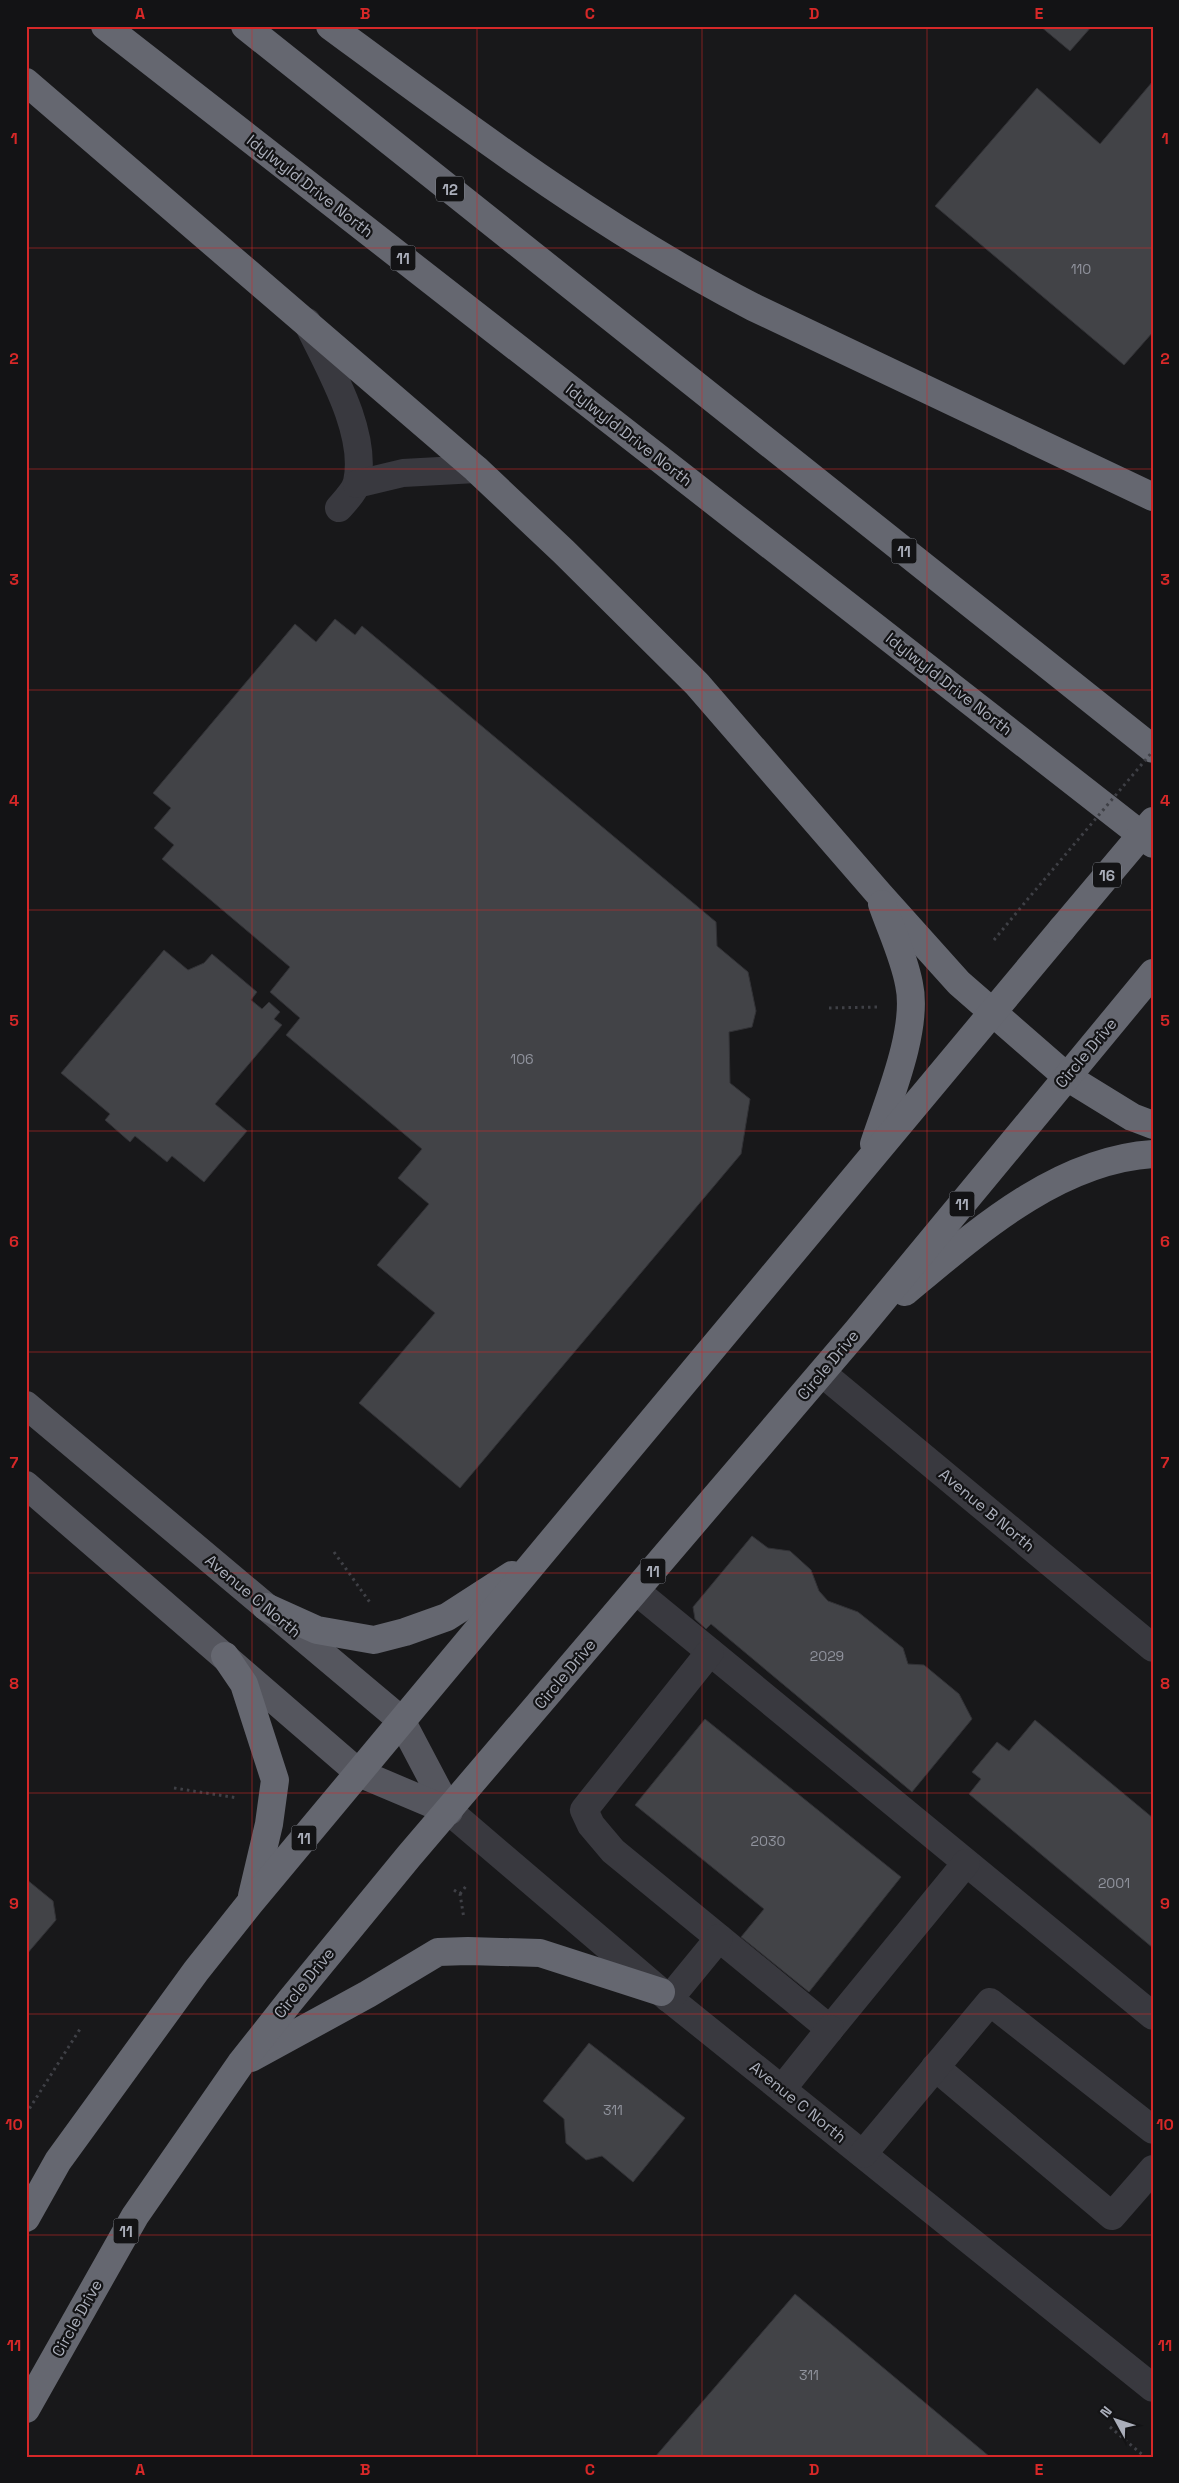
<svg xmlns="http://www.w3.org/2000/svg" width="1179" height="2483" font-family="'Space Grotesk',sans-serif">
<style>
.building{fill:#424347;stroke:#323236}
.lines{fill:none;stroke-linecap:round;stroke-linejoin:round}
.path{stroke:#3f4046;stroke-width:3;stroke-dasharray:2.5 4;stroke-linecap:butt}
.minor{stroke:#39393f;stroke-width:28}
.major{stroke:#55565e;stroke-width:28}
.highway{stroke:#656770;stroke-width:28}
.path-bridge{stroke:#3f4046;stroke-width:3;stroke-dasharray:2.5 4;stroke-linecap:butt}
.highway-bridge{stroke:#656770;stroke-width:28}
.grid{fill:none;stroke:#d62828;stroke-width:1;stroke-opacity:0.55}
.labels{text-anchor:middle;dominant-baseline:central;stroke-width:4.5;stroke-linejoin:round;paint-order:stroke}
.number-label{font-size:14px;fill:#90939d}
.shield{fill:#131315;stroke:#7d8088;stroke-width:1}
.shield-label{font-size:15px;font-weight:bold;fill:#aaaeba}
.street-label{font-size:16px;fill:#aaaeba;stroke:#131315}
.neatline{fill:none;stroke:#d62828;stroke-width:2}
.grid-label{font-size:16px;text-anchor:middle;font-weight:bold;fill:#d62828}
</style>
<rect width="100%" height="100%" fill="#18181a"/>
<g class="building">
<path d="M1040,26h52l-22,25z"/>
<path d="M1153,81v251l-29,33 -189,-159 102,-118 63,56z"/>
<path d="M335,619l20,16 7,-9 354,296 1,24 31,26 8,39 -4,16 -23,5 1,51 20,16 -9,55 -281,334 -101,-85 76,-90 -58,-48 52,-61 -31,-26 24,-29 -136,-114 14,-17 -30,-26 20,-25 -128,-108 12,-14 -20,-17 17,-20 -18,-15 142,-169 21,18z"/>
<path d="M164,950l24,20 16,-7 8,-9 45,38 -6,8 11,9 7,-7 11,10 -6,7 8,6 -67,79 32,27 -43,51 -32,-26 -5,6 -32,-26 -5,6 -25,-22 5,-6 -49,-41z"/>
<path d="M752,1536l16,12 22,3 21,19 8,21 9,10 30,11 45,36 5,16 16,1 35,29 13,25 -60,73 -201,-168 -5,5 -11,-10 -2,-12z"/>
<path d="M705,1719l196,158 -92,115 -68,-55 23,-28 -129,-104z"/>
<path d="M1035,1720l118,98v130l-184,-154 12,-15 -9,-7 25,-30 12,9z"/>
<path d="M26,1879l27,22 3,19 -30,35z"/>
<path d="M589,2043l96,75 -52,64 -31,-26 -16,4 -20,-17 -2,-24 -21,-18z"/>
<path d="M795,2294l195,163h-335z"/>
</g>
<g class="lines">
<g class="path">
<path d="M994,940l33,-40"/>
<path d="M829,1008l48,-1"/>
<path d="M334,1552l37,52"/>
<path d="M174,1788l64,10"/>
<path d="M454,1890l6,4 4,25"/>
<path d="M460,1894l6,-8"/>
<path d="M26,2114l54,-85"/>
<path d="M1110,2427l35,30"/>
</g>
<g class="minor">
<path d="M307,322c21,44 61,110 50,160 -2,9 -12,19 -18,26"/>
<path d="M357,484l46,-11 73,-4"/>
<path d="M822,1373l331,275"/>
<path d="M636,1591l517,425"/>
<path d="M710,1652l-126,158 7,15 22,26 217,178 136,-166"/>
<path d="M449,1811l212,181 492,396"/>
<path d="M669,1999l50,-61"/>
<path d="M935,2067l177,149 41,-47"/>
<path d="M782,2089l48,-60"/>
<path d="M863,2154l127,-152 163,128"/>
</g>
<g class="major">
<path d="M26,1405l375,315 48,91"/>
<path d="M26,1485l333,288 90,38"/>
</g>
<g class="highway">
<path d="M105,26l1048,818"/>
<path d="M245,26l908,723"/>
<path d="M330,26c137,101 272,203 423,281l400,190"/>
<path d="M26,82l450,387 88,83 133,132 182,210 80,89 108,94 65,40 21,8"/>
<path d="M874,1144c14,-43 45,-115 35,-160 -5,-27 -18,-54 -27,-80"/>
<path d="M905,1292c71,-59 152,-132 248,-138"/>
<path d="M266,1607l51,23 57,10 31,-8 42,-15 65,-42"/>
<path d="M225,1656l19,28 31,96 -6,44 -17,72"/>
<path d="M251,2058l117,-64 70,-42 30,-1 72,2 121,39"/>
<path d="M26,2218l32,-57 138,-190 54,-68 812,-974"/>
<path d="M26,2409l109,-193 106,-153 49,-62 119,-145 448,-525 296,-358"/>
</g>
<path class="path-bridge" d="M1027,900l126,-149"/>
<path class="highway-bridge" d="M1062,929l91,-108"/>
</g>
<path class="grid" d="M252,26v2431M477,26v2431M702,26v2431M927,26v2431M26,248h1127M26,469h1127M26,690h1127M26,910h1127M26,1131h1127M26,1352h1127M26,1573h1127M26,1793h1127M26,2014h1127M26,2235h1127"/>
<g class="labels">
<g class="number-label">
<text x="1081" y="269">110</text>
<text x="522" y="1059">106</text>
<text x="827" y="1656">2029</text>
<text x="768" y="1841">2030</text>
<text x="1114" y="1883">2001</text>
<text x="613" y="2110">311</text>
<text x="809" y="2375">311</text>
</g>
<g class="shield">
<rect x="436" y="176.5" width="28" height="25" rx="4"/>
<rect x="390.5" y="245.5" width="25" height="25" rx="4"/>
<rect x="891.5" y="538.5" width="25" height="25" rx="4"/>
<rect x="1093" y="862.5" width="28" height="25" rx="4"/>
<rect x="949.5" y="1191.5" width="25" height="25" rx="4"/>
<rect x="640.5" y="1558.5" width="25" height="25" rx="4"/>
<rect x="291.5" y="1825.5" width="25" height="25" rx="4"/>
<rect x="113.5" y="2218.5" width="25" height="25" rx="4"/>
</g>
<g class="shield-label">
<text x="450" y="189">12</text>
<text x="403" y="258">11</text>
<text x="904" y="551">11</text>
<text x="1107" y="875">16</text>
<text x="962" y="1204">11</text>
<text x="653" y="1571">11</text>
<text x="304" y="1838">11</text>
<text x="126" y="2231">11</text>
</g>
<g class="street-label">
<text transform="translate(310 186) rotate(38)">Idylwyld Drive North</text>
<text transform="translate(629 435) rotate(38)">Idylwyld Drive North</text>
<text transform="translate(949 684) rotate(38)">Idylwyld Drive North</text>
<text transform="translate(1086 1053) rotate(-50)">Circle Drive</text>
<text transform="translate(828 1365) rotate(-50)">Circle Drive</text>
<text transform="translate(987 1510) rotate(40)">Avenue B North</text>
<text transform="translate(253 1596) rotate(40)">Avenue C North</text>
<text transform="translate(565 1674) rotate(-50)">Circle Drive</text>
<text transform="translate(304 1983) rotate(-51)">Circle Drive</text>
<text transform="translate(798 2102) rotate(39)">Avenue C North</text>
<text transform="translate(77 2318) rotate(-61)">Circle Drive</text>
</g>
</g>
<rect width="1179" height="2483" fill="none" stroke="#131315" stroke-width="55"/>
<g transform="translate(1116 2420) rotate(310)" stroke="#131315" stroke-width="4" paint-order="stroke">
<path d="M0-4L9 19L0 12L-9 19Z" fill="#aaaeba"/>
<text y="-8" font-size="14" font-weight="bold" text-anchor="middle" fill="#aaaeba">N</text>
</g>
<rect x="28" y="28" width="1124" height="2428" class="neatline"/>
<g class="grid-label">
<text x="140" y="19">A</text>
<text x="365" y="19">B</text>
<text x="590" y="19">C</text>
<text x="814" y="19">D</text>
<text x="1039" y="19">E</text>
<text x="14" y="144">1</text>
<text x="1165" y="144">1</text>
<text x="14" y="364">2</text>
<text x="1165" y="364">2</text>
<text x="14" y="585">3</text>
<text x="1165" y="585">3</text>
<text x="14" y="806">4</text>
<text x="1165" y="806">4</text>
<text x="14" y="1026">5</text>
<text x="1165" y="1026">5</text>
<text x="14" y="1247">6</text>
<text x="1165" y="1247">6</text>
<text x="14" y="1468">7</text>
<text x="1165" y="1468">7</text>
<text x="14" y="1689">8</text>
<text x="1165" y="1689">8</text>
<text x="14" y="1909">9</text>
<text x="1165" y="1909">9</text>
<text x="14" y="2130">10</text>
<text x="1165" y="2130">10</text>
<text x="14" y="2351">11</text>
<text x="1165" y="2351">11</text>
<text x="140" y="2475">A</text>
<text x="365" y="2475">B</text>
<text x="590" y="2475">C</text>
<text x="814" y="2475">D</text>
<text x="1039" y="2475">E</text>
</g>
</svg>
